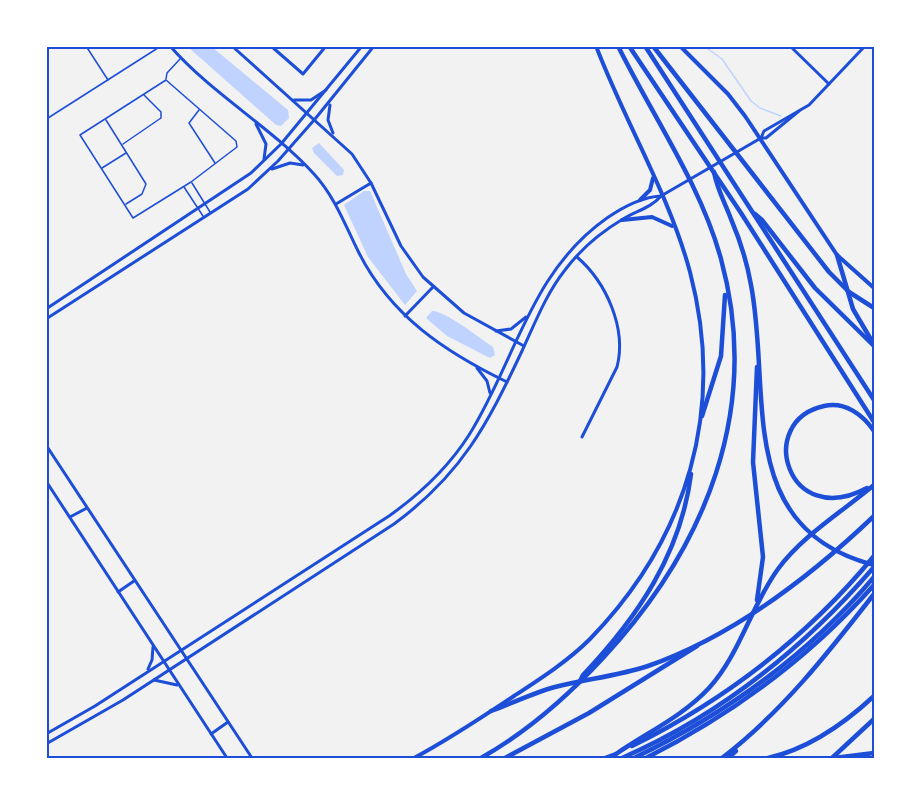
<svg xmlns="http://www.w3.org/2000/svg" width="921" height="805" font-family="Commissioner,sans-serif">
<style>
.water{fill:#bfd3fe}
.lines{fill:none;stroke-linecap:round;stroke-linejoin:round}
.stream{stroke:#bfd3fe;stroke-width:1.5}
.service{stroke:#1d4ed8;stroke-width:1.5}
.minor{stroke:#1d4ed8;stroke-width:3}
.tertiary{stroke:#1d4ed8;stroke-width:3}
.secondary{stroke:#1d4ed8;stroke-width:4}
.motorway{stroke:#1d4ed8;stroke-width:4.5}
.neatline{fill:none;stroke:#1d4ed8;stroke-width:2}
</style>
<rect width="100%" height="100%" fill="#f2f2f2"/>
<g class="water">
<path d="M188,47h24l76,63 1,8 -8,8 -5,-1z"/>
<path d="M319,143l25,27 -1,5 -6,1 -23,-23 -2,-5z"/>
<path d="M364,191h6l36,83 11,17 -12,14 -37,-48 -24,-52z"/>
<path d="M432,311c12,-1 49,28 61,36l2,8 -5,3 -43,-22 -21,-18z"/>
</g>
<g class="lines">
<path class="stream" d="M704,46l18,13 29,42 9,7 21,8"/>
<g class="service">
<path d="M86,46l22,34"/>
<path d="M166,79l1,-6 13,-14"/>
<path d="M166,80l70,61 1,6 -46,35 -58,36 -53,-83z"/>
<path d="M199,110l-10,13 26,40"/>
<path d="M48,118l113,-72"/>
<path d="M106,120l40,64 -4,10 -16,10"/>
<path d="M123,144l38,-26v-6l-17,-17"/>
<path d="M102,168l24,-15"/>
<path d="M192,183l18,29"/>
<path d="M184,187l19,29"/>
</g>
<g class="minor">
<path d="M271,46l32,28 23,-28"/>
<path d="M790,46l39,38"/>
<path d="M577,257c29,25 50,71 40,110l-35,70"/>
</g>
<g class="tertiary">
<path d="M170,46c42,48 101,81 144,128 21,23 31,51 45,79 32,63 86,99 148,129"/>
<path d="M232,46l120,108 19,29 30,63 22,31 41,36 60,33"/>
<path d="M294,100h17l15,-10"/>
<path d="M330,105l-2,15 5,13"/>
<path d="M256,124l10,20 -2,15"/>
<path d="M761,138l3,-7 45,-26 56,-59"/>
<path d="M272,169l18,-6 13,2"/>
<path d="M336,204l35,-21"/>
<path d="M46,309l205,-136 30,-29 81,-98"/>
<path d="M405,316l28,-29"/>
<path d="M46,319l202,-130 30,-28 37,-42 59,-73"/>
<path d="M496,331l15,-2 15,-12"/>
<path d="M477,368l10,13 3,12"/>
<path d="M46,445l206,313"/>
<path d="M46,481l181,277"/>
<path d="M70,517l17,-9"/>
<path d="M118,592l16,-11"/>
<path d="M148,669l4,-9 1,-13"/>
<path d="M154,680l23,5"/>
<path d="M46,734l49,-28 294,-190c31,-22 59,-48 80,-81 47,-75 61,-163 138,-217 16,-11 35,-21 54,-22"/>
<path d="M211,734l17,-12"/>
<path d="M46,744l77,-44 271,-176c68,-50 93,-99 128,-173 13,-28 24,-57 43,-81 15,-20 36,-38 58,-51 13,-8 28,-11 38,-23l100,-58h5l33,-27"/>
</g>
<g class="secondary">
<path d="M680,46l48,48 17,22 92,139 37,33"/>
<path d="M640,200l10,-10 3,-12"/>
<path d="M622,220l30,-3 20,9"/>
<path d="M414,758c34,-18 67,-40 100,-62 26,-17 54,-35 76,-57 98,-101 136,-230 100,-367 -21,-78 -65,-150 -94,-226"/>
</g>
<g class="motorway">
<path d="M629,46l112,167 133,209"/>
<path d="M645,46l229,354"/>
<path d="M653,46l176,226 20,20 25,16"/>
<path d="M714,172c3,17 11,31 17,47 9,21 16,43 20,66 21,108 -18,243 123,280"/>
<path d="M755,214l7,6 53,68 59,58"/>
<path d="M837,255l16,54 20,34"/>
<path d="M757,367l-4,95 10,95 -6,43"/>
<path d="M702,416l19,-60 4,-61"/>
<path d="M867,488c-80,43 -112,-67 -43,-82 21,-5 39,9 50,25"/>
<path d="M580,681l3,-6c54,-57 98,-121 108,-201"/>
<path d="M491,711c22,-8 42,-18 64,-24 31,-8 63,-11 93,-21 86,-30 162,-89 226,-150"/>
<path d="M632,746c93,-46 176,-110 242,-190"/>
<path d="M616,754c32,-22 67,-38 93,-66 31,-34 42,-82 69,-119 24,-33 65,-58 96,-84"/>
<path d="M481,758c46,-26 86,-61 122,-100 103,-111 159,-249 118,-399 -20,-74 -69,-144 -103,-213"/>
<path d="M505,758l84,-45 108,-67"/>
<path d="M605,758l11,-4"/>
<path d="M622,758c98,-43 183,-111 252,-191"/>
<path d="M634,758c91,-44 175,-104 240,-181"/>
<path d="M646,758c87,-44 164,-101 228,-173"/>
<path d="M722,758c60,-46 106,-105 152,-164"/>
<path d="M728,758l8,-7"/>
<path d="M768,758c40,-9 77,-35 106,-62"/>
<path d="M832,758l42,-39"/>
<path d="M834,758l40,-5"/>
</g>
</g>
<rect width="921" height="805" fill="none" stroke="#ffffff" stroke-width="96"/>
<rect x="48" y="48" width="825" height="709" class="neatline"/>
</svg>
